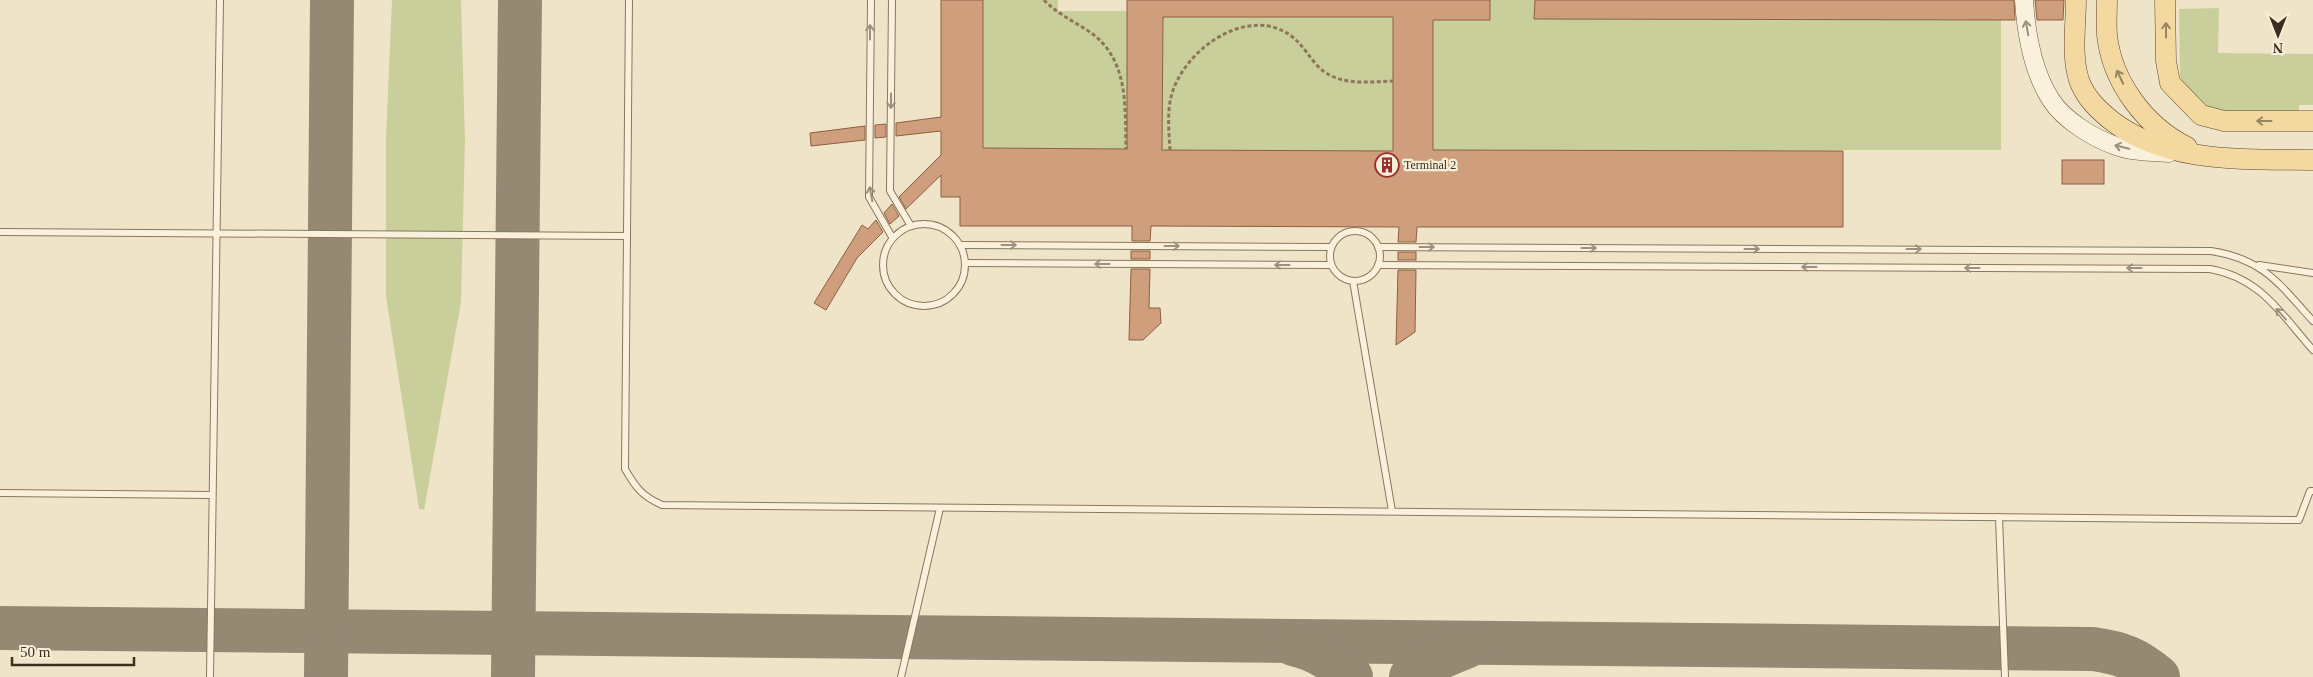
<svg xmlns="http://www.w3.org/2000/svg" width="2313" height="677" font-family="Georgia,serif">
<style>
.green{fill:#c9cf9b}
.lines{fill:none;stroke-linecap:round;stroke-linejoin:round}
.taxiway{stroke:#968974;stroke-width:44}
.building{fill:#cf9f7d;stroke:#8d5f41;fill-rule:evenodd}
.lane-casing{stroke:#8d765c;stroke-width:8}
.secondary-casing{stroke:#6f573f;stroke-width:19}
.primary-casing{stroke:#5b4430;stroke-width:21}
.path{stroke:#8d765c;stroke-width:3;stroke-dasharray:4 2.5;stroke-linecap:butt}
.lane{stroke:#faf1dc;stroke-width:6}
.secondary{stroke:#faf1dc;stroke-width:18}
.primary{stroke:#f3d9a0;stroke-width:20}
.oneway{stroke:#9c907e}
.oneway2{stroke:#988460}
.labels{text-anchor:middle;dominant-baseline:central;stroke-width:4.5;stroke-linejoin:round;paint-order:stroke}
.poi-label{font-size:12px;fill:#3d2e20;stroke:#f7eed8;text-anchor:start}
</style>
<rect width="100%" height="100%" fill="#f0e4c8"/>
<g class="green">
<path d="M392,0h69l4,140 -4,162 -37,208 -5,-1 -33,-213v-158z"/>
<path d="M983,0h75v11h69v138l-144,-1z"/>
<path d="M1490,0h45v19l466,1v130h-568v-130h57z"/>
<path d="M2219,8l-1,45 95,1v51h-14v11c-47,0 -93,11 -119,-39l-1,-68z"/>
<path d="M1163,17h230v134l-231,-1z"/>
</g>
<g class="lines">
<g class="taxiway">
<path d="M0,628l2093,21c29,4 43,10 65,28"/>
<path d="M1293,644c23,5 42,17 58,33"/>
<path d="M326,677l6,-677"/>
<path d="M513,677l7,-677"/>
<path d="M1411,677l18,-15 39,-16"/>
</g>
</g>
<g class="building">
<path d="M941,0h42v148l144,1v-149h363v20h-57v130l410,1v76h-426l-1,15h-18l1,-15 -248,-1 -1,15h-18v-15h-172v-29h-19v-22l-35,34 -7,-12 42,-42v-24l-45,5v-13l45,-6zM1163,17h230v134l-231,-1z"/>
<path d="M1535,0h479l1,20 -481,-1z"/>
<path d="M2035,0h29l-1,20h-26z"/>
<path d="M886,124v13l-11,1v-13z"/>
<path d="M865,126v14l-54,6 -1,-13z"/>
<rect x="2062" y="160" width="42" height="24"/>
<path d="M892,204l7,12 -9,8 -6,-11z"/>
<path d="M876,220l7,12 -26,26 -31,52 -12,-7 48,-78 6,4z"/>
<rect x="1131" y="251" width="19" height="8"/>
<rect x="1398" y="252" width="18" height="8"/>
<path d="M1131,269h19l-1,39h11l1,15 -18,17h-14z"/>
<path d="M1398,270h18l-1,62 -19,13z"/>
</g>
<g class="lines">
<g class="lane-casing">
<g id="lane">
<path d="M629,0l-4,469c11,19 17,27 37,36l1637,15 11,-29h3"/>
<path d="M871,0l-2,197 23,40"/>
<path d="M892,0l-2,191 21,35"/>
<circle cx="924" cy="265" r="41"/>
<circle cx="1355" cy="256" r="25"/>
<path d="M0,232l627,4"/>
<path d="M960,245l371,2"/>
<path d="M1378,247l833,4c53,8 69,34 102,70"/>
<path d="M965,263l366,2"/>
<path d="M1378,265l832,4c51,9 71,45 103,81"/>
<path d="M2259,265l54,8"/>
<path d="M1353,281l39,230"/>
<path d="M0,493l212,2"/>
<path d="M1999,517l6,160"/>
<path d="M210,677l10,-677"/>
<path d="M901,677l39,-169"/>
</g>
</g>
<g class="secondary-casing">
<path id="secondary" d="M2024,0c2,32 9,72 27,100 13,20 42,38 65,46 17,6 36,6 53,7"/>
</g>
<g class="primary-casing">
<g id="primary">
<path d="M2076,0c0,25 -5,55 3,80 6,17 18,29 33,41 56,43 133,38 201,39"/>
<path d="M2107,0c0,11 -1,24 0,35 5,47 38,91 80,112"/>
<path d="M2165,0l1,61 4,22 31,32 23,6h89"/>
</g>
</g>
<g class="path">
<path d="M1044,0c14,15 34,23 50,35 35,28 31,74 32,114"/>
<path d="M1170,150c-1,-17 -3,-36 1,-53 10,-41 62,-83 105,-69 20,7 26,19 39,35 20,24 50,19 78,18"/>
</g>
<use href="#lane" class="lane"/>
<use href="#secondary" class="secondary"/>
<use href="#primary" class="primary"/>
</g>
<defs><path id="oneway-shaft" d="M-6 0H5M1.5-3L5.5 0L1.5 3" fill="none" stroke-width="1.6" stroke-linecap="round" stroke-linejoin="round" transform="scale(1.25)"/></defs>
<g class="oneway">
<use href="#oneway-shaft" transform="translate(2027 28) rotate(-100)"/>
<use href="#oneway-shaft" transform="translate(870 32) rotate(-90)"/>
<use href="#oneway-shaft" transform="translate(891 101) rotate(90)"/>
<use href="#oneway-shaft" transform="translate(2122 147) rotate(-167)"/>
<use href="#oneway-shaft" transform="translate(871 194) rotate(-100)"/>
<use href="#oneway-shaft" transform="translate(1009 245)"/>
<use href="#oneway-shaft" transform="translate(1172 246)"/>
<use href="#oneway-shaft" transform="translate(1427 247)"/>
<use href="#oneway-shaft" transform="translate(1589 248)"/>
<use href="#oneway-shaft" transform="translate(1752 249)"/>
<use href="#oneway-shaft" transform="translate(1914 249)"/>
<use href="#oneway-shaft" transform="translate(1102 264) rotate(-180)"/>
<use href="#oneway-shaft" transform="translate(1282 265) rotate(-180)"/>
<use href="#oneway-shaft" transform="translate(1809 267) rotate(-180)"/>
<use href="#oneway-shaft" transform="translate(1972 268) rotate(-180)"/>
<use href="#oneway-shaft" transform="translate(2134 268) rotate(-180)"/>
<use href="#oneway-shaft" transform="translate(2281 314) rotate(-132)"/>
</g>
<g class="oneway2">
<use href="#oneway-shaft" transform="translate(2166 30) rotate(-90)"/>
<use href="#oneway-shaft" transform="translate(2120 77) rotate(-115)"/>
<use href="#oneway-shaft" transform="translate(2264 121) rotate(180)"/>
</g>
<defs>
<g id="building-ring" transform="scale(1.25)"><circle r="9.5" fill="#f7eed8" stroke="#9e2a2b" stroke-width="1.5"/><path d="M-4-6H4V6H1V3H-1V6H-4ZM-2.5-4.3h1.7v1.8h-1.7ZM.8-4.3h1.7v1.8H.8ZM-2.5-1h1.7V.8h-1.7ZM.8-1h1.7V.8H.8Z" fill="#9e2a2b"/></g>
</defs>
<g fill-rule="evenodd">
<use href="#building-ring" x="1387" y="165"/>
</g>
<g class="labels">
<g class="poi-label">
<text x="1404" y="165">Terminal 2</text>
</g>
</g>
<g transform="translate(2278 35) rotate(180)" stroke="#f7eed8" stroke-width="4" paint-order="stroke">
<path d="M0-4L9 19L0 12L-9 19Z" fill="#3d2e20"/>
<text y="-8" font-size="14" font-weight="bold" text-anchor="middle" fill="#3d2e20">N</text>
</g>
<path d="M12 657v8h122v-8" fill="none" stroke="#3d2e20" stroke-width="2.5"/>
<text x="20" y="657" font-size="15" fill="#3d2e20" stroke="#f7eed8" stroke-width="4" paint-order="stroke">50 m</text>
</svg>
